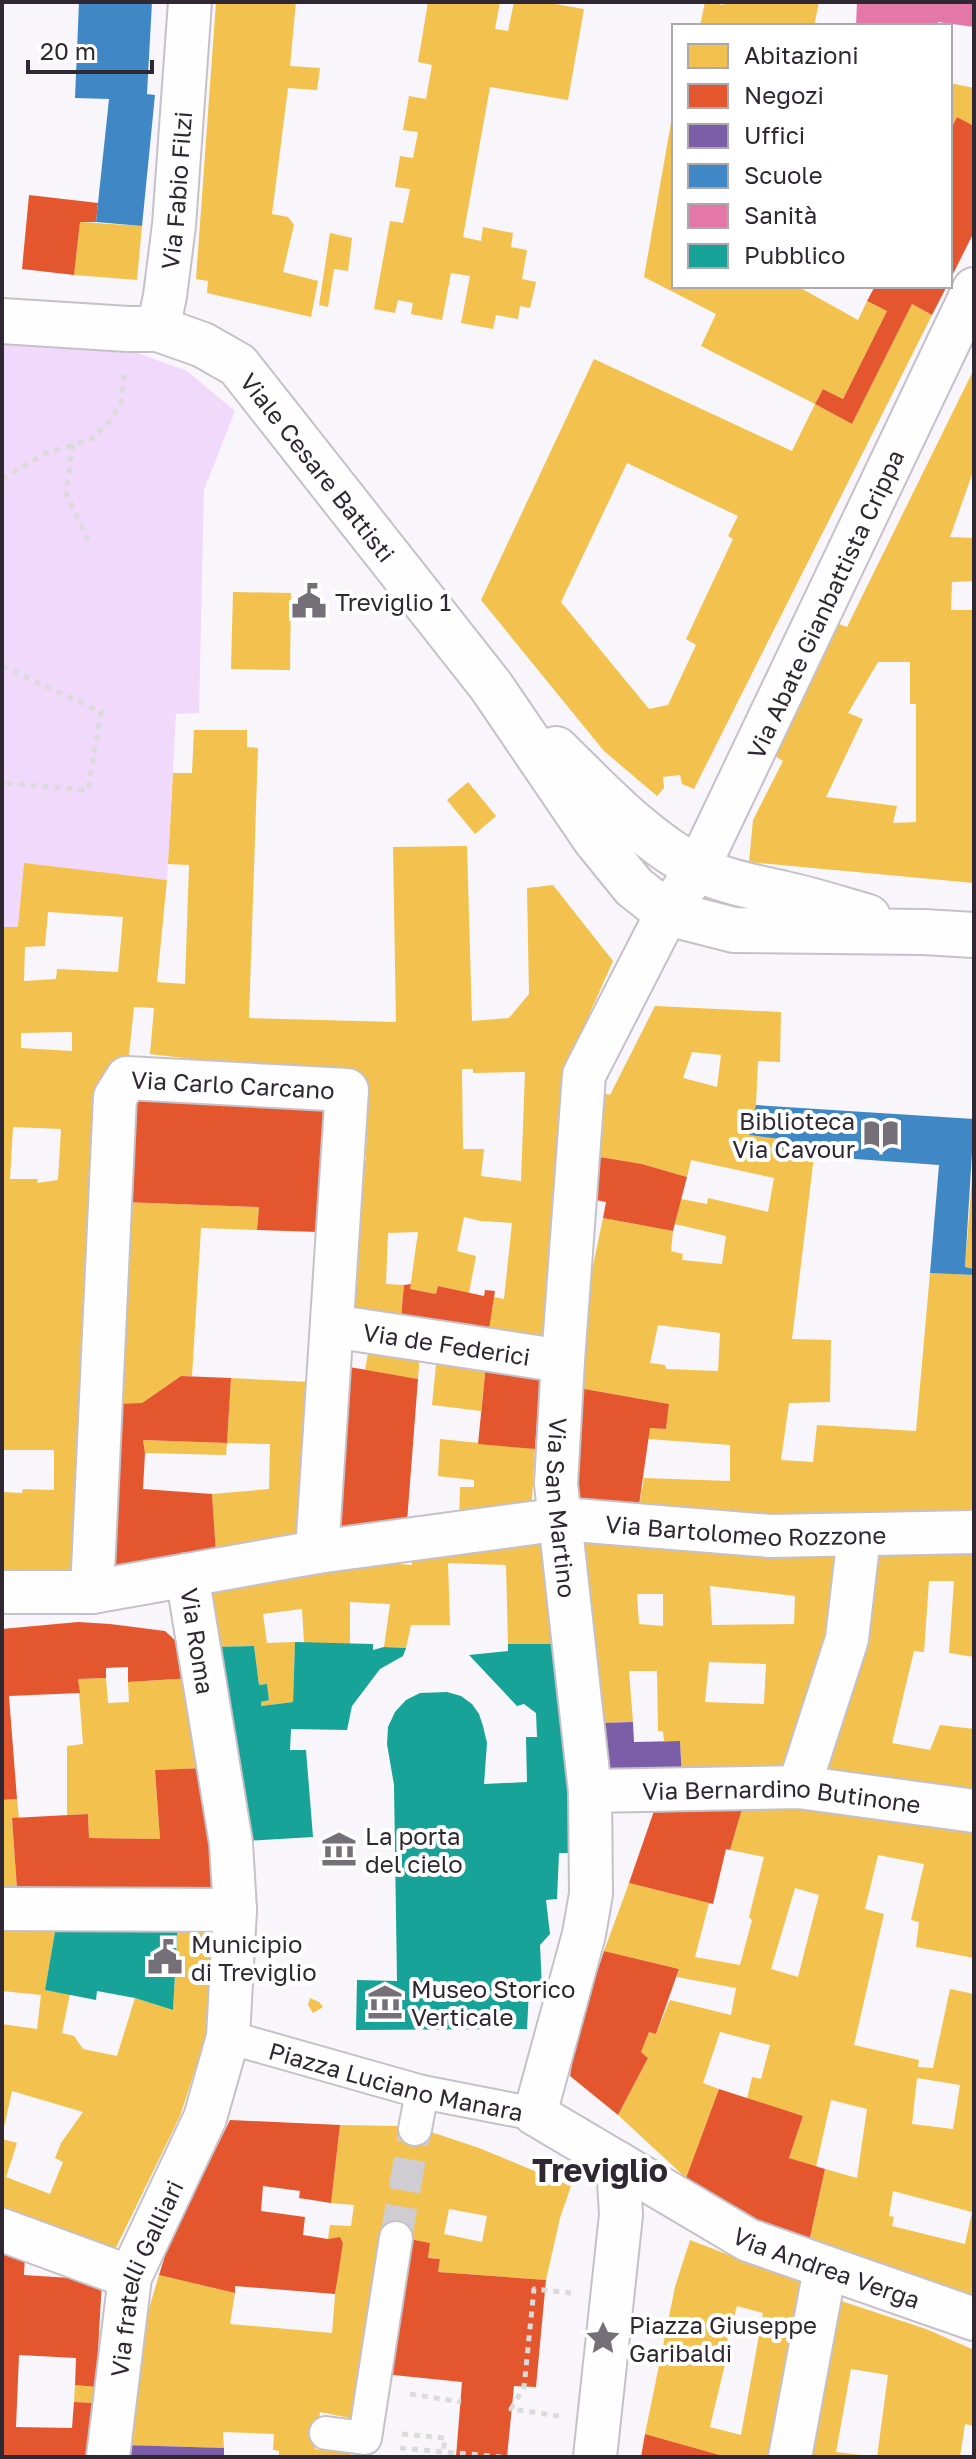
<svg xmlns="http://www.w3.org/2000/svg" width="976" height="2459" font-family="'Golos Text',sans-serif">
<style>
.green{fill:#f1d9fc}
.homes{fill:#f2c14e;fill-rule:evenodd}
.shops{fill:#e4572e}
.offices{fill:#7b5ea7}
.schools{fill:#3f88c5}
.health{fill:#e377a8}
.public{fill:#17a398}
.lines{fill:none;stroke-linecap:round;stroke-linejoin:round}
.pedestrian-tunnel{stroke:#d0cdd2;stroke-width:32;stroke-dasharray:32 16;stroke-linecap:butt}
.pedestrian-casing{stroke:#c6c1c8;stroke-width:36}
.minor-casing{stroke:#c6c1c8;stroke-width:46}
.tertiary-casing{stroke:#c6c1c8;stroke-width:48}
.path{stroke:#dcdbdc;stroke-width:5;stroke-dasharray:6 6;stroke-linecap:butt}
.pedestrian{stroke:#fefefe;stroke-width:32}
.minor{stroke:#fefefe;stroke-width:42}
.tertiary{stroke:#fefefe;stroke-width:44}
.labels{text-anchor:middle;dominant-baseline:central;stroke-width:8;stroke-linejoin:round;paint-order:stroke}
.street-label{font-size:24px;fill:#2f2832;stroke:#fff}
.poi-label{font-size:24px;fill:#2f2832;stroke:#fff;text-anchor:start}
.district-label{font-size:32px;font-weight:bold;fill:#2f2832;stroke:#fff}
</style>
<rect width="100%" height="100%" fill="#f8f6fa"/>
<path class="green" d="M2,341l122,7 63,23 48,40 -31,79 -5,223 -23,1 -9,166 -143,-16 -6,63h-16z"/>
<g class="homes">
<path d="M216,2h80l-6,64 30,2 -3,22 -29,-2 -16,126 16,3 6,8 -11,47 35,9 -7,36 -104,-24 1,-12 -12,-2z"/>
<path d="M428,2h72l-5,27 13,2 6,-29h30l40,7 -16,91 -78,-13 -27,150 18,4 2,-14 30,6 -2,14 16,3 -5,29 14,3 -6,26 -10,-2 -2,13 -22,-4 -3,14 -32,-6 9,-47 -19,-3 -9,47 -31,-6 2,-11 -15,-3 -3,13 -21,-4 16,-88 13,2 7,-34 -15,-2 5,-31 13,2 5,-26 -15,-2 6,-34 17,3 4,-23 2,-11 -14,-3z"/>
<path d="M705,2l19,3 1,-3h94l-5,24h-114z"/>
<path d="M950,83l24,5v38l-17,-9 -7,14z"/>
<path d="M672,117l2,169h123l61,34 9,-19 20,10 -44,88 -20,-10 -8,15 -114,-58 15,-32 -72,-37z"/>
<path d="M80,222l62,4 -5,54 -63,-5z"/>
<path d="M330,233l22,5 -4,33 -14,-2 -6,38 -9,-2z"/>
<path d="M912,304l20,11 -238,474 -12,-5 -2,-9 -17,2 1,11 -7,8 -53,-45 -123,-151 113,-241 198,92 23,-47 37,20zM627,463l111,53 -10,20 5,3 -47,100 10,6 -28,60 -19,4 -88,-107z"/>
<path d="M974,369v100l-24,68 24,1v43l-22,1 -1,28h23v273l-225,-21 4,-42 30,-59 -8,-5 64,-132 8,3zM878,662h32v42h6v118l-23,1 4,-17 -71,-9 37,-78 -15,-6z"/>
<path d="M233,592l58,1 -1,77 -59,-1z"/>
<path d="M194,730h53v17l11,1 -9,270 147,4 -3,-175 74,-1 5,175 37,-3 20,-24 -2,-106 26,-3 60,76 -49,110 -22,279 -55,-8 7,-45 10,2 8,-76 -31,-2 -17,-4 -7,34 19,5 -7,37 -31,-7 -2,8 -26,-5 8,-57 -30,1 -2,51 18,1 -4,43 -61,-10 9,-158h18l1,-80 -217,-26 4,-46 -20,-1 -5,48 -17,18 -34,501h-76v-82l20,1 1,-4 31,1v-40h-52v-523h16l6,-64 143,17 -10,102 28,2 4,-119 -21,-1 5,-91h19zM48,912l75,5 -5,55 -61,-3 -1,10 -32,2 1,-34 20,-1zM72,1032v19l-51,-3v-15zM462,1069h11v4l52,-1 -4,109 -40,-5 3,-27h-21zM13,1127l48,2 -3,51 -21,3 1,-4h-28z"/>
<path d="M468,782l28,34 -21,18 -28,-34z"/>
<path d="M655,1006l126,6 -1,50 -22,-1 -2,44 -7,30 31,4 -2,10 29,1 7,6 -22,183 39,1 -1,62 -41,1 -8,57 32,2 4,-37 99,6 14,-158 44,2v250l-336,-13 6,-34 86,3v-36l-82,-6 2,-11 16,1 3,-25 -90,-16 1,-60 23,-110 70,13 -2,20 12,3 -1,6 40,4 4,-28 -51,-12 6,-25 26,5 1,-6 60,14 6,-34 -83,-18 -4,17 -45,-13 -48,-8 6,-64 10,3zM692,1052l29,3 -4,32 -34,-9zM658,1325l62,8 -2,38 -52,-2 -1,-4 -15,-2z"/>
<path d="M166,1132l116,7 -2,44 -116,-7z"/>
<path d="M972,1177h2v92l-9,-2z"/>
<path d="M123,1202l136,5 -2,23 -56,-2 -9,148h-11l-39,27 -35,1z"/>
<path d="M370,1342l50,11 -2,26 -53,-9z"/>
<path d="M437,1355l49,9 -5,47 -49,-6z"/>
<path d="M231,1378l79,4 -9,158 -85,13 -4,-59 57,-5 1,-45 -43,-1 -1,12 -81,-2 -2,-13 84,3z"/>
<path d="M440,1439l95,10 -4,67 -72,13 1,-42h14v-7l-36,-4z"/>
<path d="M552,1534l7,110h-51l-2,-79 -58,-2 2,62h-39l-5,23 -22,-1 6,-43 -40,-2v42l-46,-1 -2,-34 -39,5 4,29 28,-1 -2,60 -32,4v-4l8,-2 -2,-16 -8,1 -5,-39 -43,1 -11,-72 117,-17 95,7v-11z"/>
<path d="M582,1536l257,16 -6,75 -47,151h-104l-2,-37h-16l-1,-10h-5l-1,-60h-28l4,51 -33,1zM710,1586l85,10 -1,28 -82,1zM637,1594h26v32l-24,-2zM709,1662l57,2 -2,40 -59,-2z"/>
<path d="M974,1545v112l-25,-4 5,-72h-25l-5,71 -10,-1 -22,92 38,7 10,-25 34,4v70l-162,-23 52,-229z"/>
<path d="M106,1678l2,25 21,-1 -1,-20 64,-4 12,90 -49,2 5,69 -71,-1 -1,-24 -21,1v-69l16,-2 -5,-65z"/>
<path d="M17,1799l2,19h-7l6,85h-16v-103z"/>
<path d="M742,1809h59l173,22v127l-58,-11 3,-25 -8,-2 13,-56 -46,-9 -13,54 19,5 -30,131 65,15 -1,7 15,1 17,-79 24,5v294l-3,6 -89,-14 -75,-29 18,-82 32,9 10,-69 -36,-9 -15,67 -27,-9 14,-42 -56,-17 5,-22 9,2 9,-34 -50,-13 -17,51 16,6 -33,89 -68,-63 30,-57 -7,-6 8,-20 7,2 14,-34 61,15 5,-27 -59,-11 2,-8 -75,-18 25,-68 80,20 -14,54 45,8 12,-45 -3,-3 15,-60 -34,-7zM795,1888l24,7 -21,82 -27,-8zM917,2078l43,7 -7,44 -41,-5zM893,2191l79,21 -7,32 -73,-18 2,-9 -5,-1z"/>
<path d="M214,1919l-6,111 -28,86 -71,146 -107,-44v-79l15,4 -11,34 44,17 13,-32 -8,-4 6,-15 22,-31 -71,-21 -10,45v-112l35,5 4,-34 -39,-4v-71h55l-12,70 25,4 -8,39 12,3 9,13 34,7 18,-58 38,12 5,-90z"/>
<path d="M310,1998l9,4 4,5 -10,6 -5,-8z"/>
<path d="M340,2125l56,1 29,4 54,18 92,38 -11,32 -14,62 -108,-8 2,-13 -12,-1 2,-15 -25,-5 -45,182 -40,-8 -5,37 36,4 -1,4h-71v-6l-6,-1 1,-16 -51,-2 1,16 -99,-3 15,-106 19,-64 76,18 -5,31 102,9 4,-50 7,-40 -3,-6 -12,2 2,-14 21,1 3,-21 -23,-2zM449,2209l38,7 -5,26 -38,-8z"/>
<path d="M690,2240l125,48 -32,169h-57l-81,-23 30,-147zM737,2306l26,7 -22,122 -31,-8 15,-63 -4,-1z"/>
<path d="M826,2296l100,33 48,21v76l-9,-2 -5,33h-83l11,-82 -37,-6 -15,83 24,3v2h-54z"/>
<path d="M75,2385l21,2 -1,16 -21,-1z"/>
</g>
<g class="shops">
<path d="M957,117l17,9v106l-24,48v-149z"/>
<path d="M29,195l69,8 -2,19h-16l-6,53 -52,-6z"/>
<path d="M875,286h72l-15,29 -20,-11 -60,120 -37,-20 8,-15 20,10 44,-88 -20,-10z"/>
<path d="M134,1094l184,11 7,11 -7,116 -61,-2 2,-23 -136,-5z"/>
<path d="M594,1156l48,8 45,13 -14,54 -70,-13 3,-16 -15,-3z"/>
<path d="M411,1284l-1,5 26,5 2,-8 46,10 1,-6 10,1 -8,51 -87,-14 4,-43z"/>
<path d="M486,1364l55,10 -6,75 -57,-5z"/>
<path d="M338,1365l80,14 -12,156 -78,5z"/>
<path d="M181,1376l50,2 -4,65 -84,-3 2,13 -2,36 69,5 4,59 -117,20 8,-169 35,-1z"/>
<path d="M579,1388l90,16 -3,25 -16,-1 -12,84 -69,-7z"/>
<path d="M78,1622l32,2 55,7 14,13 13,34 -64,4v-15l-22,1v10l-28,1 2,14 -71,3 8,103 -15,1v-171z"/>
<path d="M204,1768l13,128 -199,7 -6,-85 76,-4 1,24 71,1 -5,-69z"/>
<path d="M655,1808l87,1 -12,41 -4,-1 -13,55 -84,-21z"/>
<path d="M604,1951l75,18 -23,65 -7,-2 -8,20 7,6 -30,57 -48,-39 7,-43z"/>
<path d="M719,2089l84,27 -14,42 36,11 -18,82 -72,-28 -49,-45z"/>
<path d="M230,2120l110,5 -9,78 -32,-5 1,-7 -37,-5 -2,25 44,6 -2,18 25,4 12,-2 3,6 -8,51 -100,-8v7l-76,-18 9,-29z"/>
<path d="M405,2238l25,5 -2,15 12,1 -2,13 108,8 -10,107 -22,-1 -7,71h-51l6,-75 -69,-7z"/>
<path d="M2,2254l23,2 -1,19 78,5 -6,107 -21,-2 1,-27 -57,-3 -3,72 56,1 2,-26 21,1 -3,54h-90z"/>
<path d="M645,2434l78,22v1h-82z"/>
</g>
<g class="offices">
<path d="M633,1722l1,20 46,-1 2,37h-76l-6,-55z"/>
<path d="M125,2445l99,3v9h-100z"/>
</g>
<g class="schools">
<path d="M79,2h73l-5,92 8,1 -13,131 -46,-4 13,-123 -34,-1z"/>
<path d="M756,1105l218,14 -9,148 9,2v6l-44,-2 9,-108 -125,-9 -7,-6 -29,-1 2,-10 -31,-4z"/>
</g>
<path class="health" d="M857,2h117v25l-36,-5v4h-82z"/>
<g class="public">
<path d="M295,1642l78,2v6l11,-3 22,1 -3,8 -23,13 -28,37 -5,24 -56,-1 -1,21h16l7,87 -69,4 -33,-194 43,-1 5,39 8,-1 2,16 -8,2v4l32,-4z"/>
<path d="M508,1644h51l14,209h-14l-2,46 -11,1 4,34 -10,11 2,42 -13,3 -2,39 -171,1 1,-50 40,1 -3,-196 -7,-41 1,-17 7,-15 11,-12 14,-7 27,-1 14,4 11,8 7,10 4,12 4,17 -3,41 43,-2 -1,-45h11l-1,-24 -12,-9 -7,2 -48,-51 39,-4z"/>
<path d="M57,1920h121l-5,90 -38,-12 -38,-7 -1,9 -51,-10z"/>
</g>
<g class="lines">
<path class="pedestrian-tunnel" d="M396,2238l19,-109"/>
<g class="pedestrian-casing">
<g id="pedestrian">
<path id="s1" d="M228,2037l194,55 113,22"/>
<path d="M415,2129l7,-37"/>
<path d="M326,2433l39,5 31,-200"/>
</g>
</g>
<g class="minor-casing">
<g id="minor">
<path id="s2" d="M974,289l-276,579 -31,45 -83,162 -21,286 -7,123 34,307 1,103 -7,40 -49,180 213,126 226,79"/>
<path id="s3" d="M158,329l7,-33 9,-71 16,-223"/>
<path id="s4" d="M332,1326l231,35"/>
<path id="s5" d="M2,1592h90l225,-40 245,-33 208,17 204,-4"/>
<path id="s6" d="M92,1592l23,-495 12,-19 220,12 -30,462"/>
<path d="M799,1787l48,-148 12,-103"/>
<path id="s7" d="M590,1791l209,-4 175,24"/>
<path d="M2,1909l233,1"/>
<path d="M2,2230l128,47"/>
<path id="s8" d="M108,2457l22,-180 75,-159 23,-81 7,-127 -4,-67 -44,-268"/>
<path d="M595,2457l26,-242 -3,-52"/>
<path d="M790,2457l35,-188"/>
</g>
</g>
<g class="tertiary-casing">
<g id="tertiary">
<path id="s9" d="M2,321l126,8h30l45,16 35,20 253,321 104,153 39,48 33,26 67,17 190,2 50,3"/>
<path d="M556,749c43,42 87,90 141,119 27,14 58,19 88,26 28,6 55,15 83,23"/>
</g>
</g>
<g class="path">
<path d="M73,444l-7,49 25,54"/>
<path d="M2,479l44,-26 44,-13 19,-18 12,-20 4,-33"/>
<path d="M2,666l99,46 -13,78 -86,-7"/>
<path d="M410,2394l51,8"/>
<path d="M559,2416l-48,-7 13,-22 10,-98 37,4"/>
<path d="M402,2434l43,4 -2,19"/>
<path d="M400,2448l102,9"/>
</g>
<use href="#pedestrian" class="pedestrian"/>
<use href="#minor" class="minor"/>
<use href="#tertiary" class="tertiary"/>
</g>
<defs>
<g id="civic-bare" transform="scale(2.76)"><path d="M-.6-6.5H3V-4.5H.6V-3L4-1V1h2V6H-6V1h2V-1L-.6-3ZM-1.2 2.5V6h2.4V2.5Z" fill="#757078" stroke="#fff" stroke-width="2.5" paint-order="stroke"/></g>
<g id="library-bare" transform="scale(2.76)"><path d="M-6-4Q-3-5.5-.7-3.5V5Q-3 3-6 4ZM6-4Q3-5.5 .7-3.5V5Q3 3 6 4Z" fill="#757078" stroke="#fff" stroke-width="2.5" paint-order="stroke"/></g>
<g id="museum-bare" transform="scale(2.76)"><path d="M0-6L6-3V-2H-6V-3ZM-5-1h2V3h-2ZM-1-1h2V3h-2ZM3-1h2V3H3ZM-6 4H6V6H-6Z" fill="#757078" stroke="#fff" stroke-width="2.5" paint-order="stroke"/></g>
<g id="sight-bare" transform="scale(2.76)"><path d="M0-6L1.8-2.2L6-1.7L2.9 1.2L3.7 5.4L0 3.3L-3.7 5.4L-2.9 1.2L-6-1.7L-1.8-2.2Z" fill="#757078" stroke="#fff" stroke-width="2.5" paint-order="stroke"/></g>
</defs>
<g fill-rule="evenodd">
<use href="#civic-bare" x="309" y="601"/>
<use href="#library-bare" x="881" y="1134"/>
<use href="#museum-bare" x="339" y="1849"/>
<use href="#civic-bare" x="165" y="1957"/>
<use href="#museum-bare" x="385" y="2002"/>
<use href="#sight-bare" x="603" y="2338"/>
</g>
<g class="labels">
<g class="street-label">
<text stroke="none"><textPath href="#s3" startOffset="140">Via Fabio Filzi</textPath></text>
<text stroke="none"><textPath href="#s9" startOffset="374">Viale Cesare Battisti</textPath></text>
<text transform="translate(825 604) rotate(-65)">Via Abate Gianbattista Crippa</text>
<text stroke="none"><textPath href="#s6" startOffset="624">Via Carlo Carcano</textPath></text>
<text stroke="none"><textPath href="#s4" startOffset="116">Via de Federici</textPath></text>
<text stroke="none"><textPath href="#s2" startOffset="1312">Via San Martino</textPath></text>
<text stroke="none"><textPath href="#s5" startOffset="750">Via Bartolomeo Rozzone</textPath></text>
<text transform="translate(198 1641) rotate(81)">Via Roma</text>
<text stroke="none"><textPath href="#s7" startOffset="192">Via Bernardino Butinone</textPath></text>
<text stroke="none"><textPath href="#s1" startOffset="174">Piazza Luciano Manara</textPath></text>
<text stroke="none"><textPath href="#s2" startOffset="2258">Via Andrea Verga</textPath></text>
<text stroke="none"><textPath href="#s8" startOffset="184">Via fratelli Galliari</textPath></text>
</g>
<g class="poi-label">
<text x="335" y="601">Treviglio 1</text>
<text x="855" y="1120" text-anchor="end">Biblioteca<tspan x="855" dy="28">Via Cavour</tspan></text>
<text x="365" y="1835">La porta<tspan x="365" dy="28">del cielo</tspan></text>
<text x="191" y="1943">Municipio<tspan x="191" dy="28">di Treviglio</tspan></text>
<text x="411" y="1988">Museo Storico<tspan x="411" dy="28">Verticale</tspan></text>
<text x="629" y="2324">Piazza Giuseppe<tspan x="629" dy="28">Garibaldi</tspan></text>
</g>
<g class="district-label">
<text x="600" y="2170">Treviglio</text>
</g>
</g>
<rect width="976" height="2459" fill="none" stroke="#2f2832" stroke-width="8"/>
<rect x="672" y="24" width="280" height="264" fill="#ffffff" stroke="#aca9ad" stroke-width="2"/>
<rect x="688" y="44" width="40" height="24" fill="#f2c14e" stroke="#aca9ad" stroke-width="2"/>
<text x="744" y="64" font-size="24" fill="#2f2832">Abitazioni</text>
<rect x="688" y="84" width="40" height="24" fill="#e4572e" stroke="#aca9ad" stroke-width="2"/>
<text x="744" y="104" font-size="24" fill="#2f2832">Negozi</text>
<rect x="688" y="124" width="40" height="24" fill="#7b5ea7" stroke="#aca9ad" stroke-width="2"/>
<text x="744" y="144" font-size="24" fill="#2f2832">Uffici</text>
<rect x="688" y="164" width="40" height="24" fill="#3f88c5" stroke="#aca9ad" stroke-width="2"/>
<text x="744" y="184" font-size="24" fill="#2f2832">Scuole</text>
<rect x="688" y="204" width="40" height="24" fill="#e377a8" stroke="#aca9ad" stroke-width="2"/>
<text x="744" y="224" font-size="24" fill="#2f2832">Sanità</text>
<rect x="688" y="244" width="40" height="24" fill="#17a398" stroke="#aca9ad" stroke-width="2"/>
<text x="744" y="264" font-size="24" fill="#2f2832">Pubblico</text>
<path d="M28 60v12h124v-12" fill="none" stroke="#2f2832" stroke-width="4"/>
<text x="40" y="60" font-size="24" fill="#2f2832" stroke="#ffffff" stroke-width="6" paint-order="stroke">20 m</text>
</svg>
